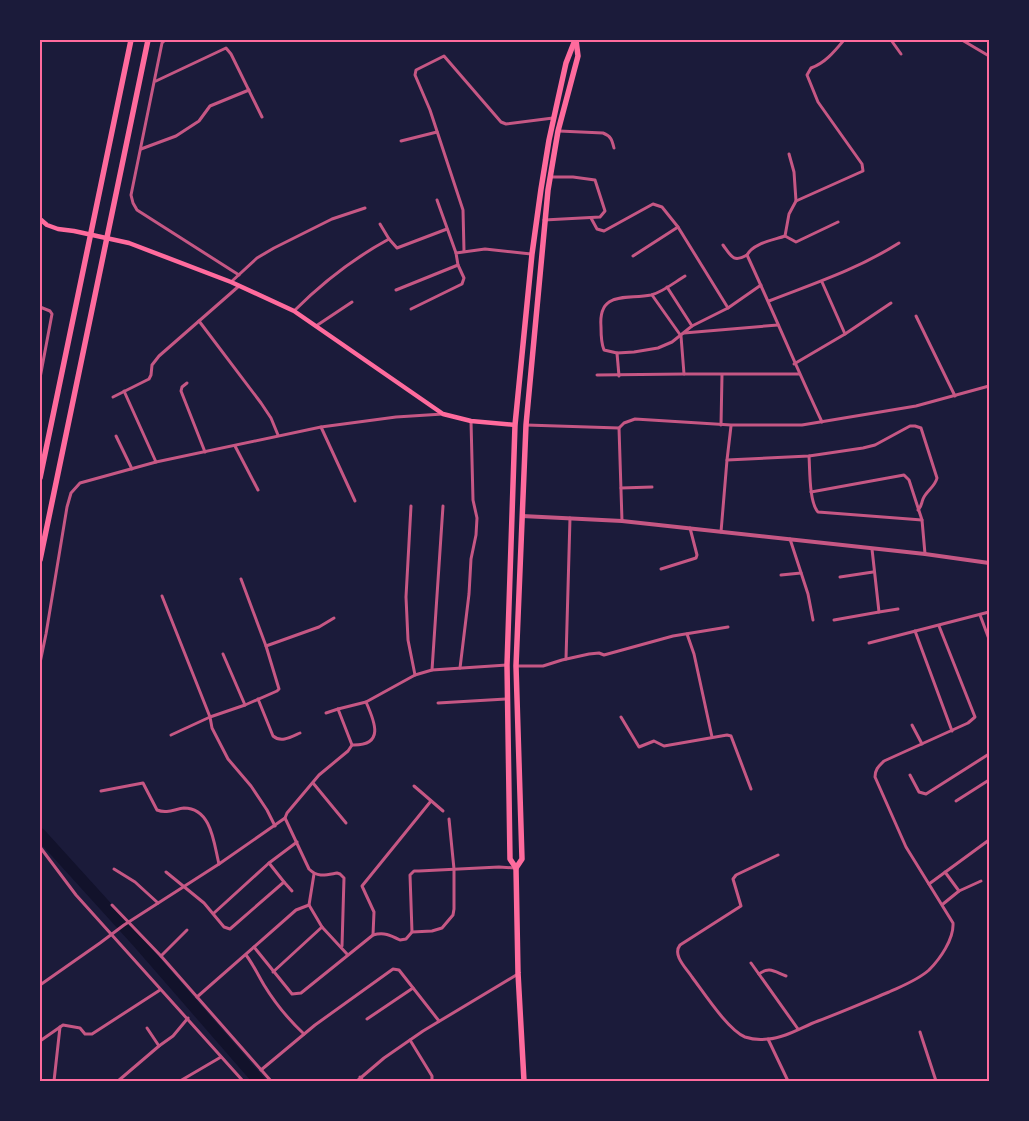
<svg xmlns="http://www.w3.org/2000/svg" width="1029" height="1121" font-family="Barlow,sans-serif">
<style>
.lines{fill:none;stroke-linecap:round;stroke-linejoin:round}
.river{stroke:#12122b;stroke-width:12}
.minor{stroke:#c65784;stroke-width:3}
.tertiary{stroke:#c65784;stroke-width:4}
.secondary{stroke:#ff6b9d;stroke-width:4.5}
.trunk{stroke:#ff6b9d;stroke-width:5.5}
.motorway{stroke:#ff6b9d;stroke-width:5.5}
.neatline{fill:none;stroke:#ff6b9d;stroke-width:2}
</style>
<rect width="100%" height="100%" fill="#1b1b3a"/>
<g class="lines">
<path class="river" d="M40,834l98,108 121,139"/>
<g class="minor">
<path d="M165,40l-3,3 -31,152 2,8 4,7 102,65"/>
<path d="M891,40l10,14"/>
<path d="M962,40l27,16"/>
<path d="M156,81l70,-33 5,6 31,63"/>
<path d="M559,131l44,2c8,3 9,7 11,15"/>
<path d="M401,141l36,-9"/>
<path d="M141,149l35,-13 23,-15 11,-15 39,-16"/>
<path d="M789,154l5,18 2,29"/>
<path d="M437,200l19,53"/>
<path d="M591,218l6,11 7,2 49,-27 9,3 16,20 50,81"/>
<path d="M544,220l56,-3 5,-6 -10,-31 -22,-3h-23"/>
<path d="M380,224l9,15 8,9 50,-19"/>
<path d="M785,236l4,-22 7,-13 67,-30 -1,-7 -44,-62 -11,-27 4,-7c14,-5 23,-16 33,-28"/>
<path d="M723,245c8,11 10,18 24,10"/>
<path d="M464,251l-1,-41 -33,-100 -15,-35 1,-5 28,-14 57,66 5,2 47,-6"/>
<path d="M633,256l45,-29"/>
<path d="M685,276c-10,6 -22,16 -34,19 -24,5 -53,-5 -50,32 0,8 0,16 3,23l13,3 17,-1 24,-4 14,-6 20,-16 36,-18 33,-23"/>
<path d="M231,282l26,-24 17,-10 58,-29 33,-11"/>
<path d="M822,282l23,52"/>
<path d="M667,287l25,39"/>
<path d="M396,290l62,-25 -2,-12 29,-4 46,5"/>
<path d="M652,295l29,41 3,38h115"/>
<path d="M769,301c46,-18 87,-31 130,-58"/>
<path d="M40,307l10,4 2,3 -12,64"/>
<path d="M411,309l51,-25 2,-6 -6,-13"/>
<path d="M294,311c28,-28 60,-53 95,-72"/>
<path d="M916,316l39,80"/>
<path d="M199,321l62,82 10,15 7,17"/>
<path d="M316,326l36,-24"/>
<path d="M684,333l94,-8"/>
<path d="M617,353l2,23"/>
<path d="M794,364l51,-30 46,-31"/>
<path d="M597,375l87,-1"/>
<path d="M187,383l-5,4 -1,4 24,61"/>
<path d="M124,391l32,71"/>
<path d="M113,397l36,-18 2,-4 1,-10 7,-9 80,-70"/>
<path d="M822,422c-26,-55 -49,-111 -75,-167 6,-12 27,-15 38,-19l11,6 42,-20"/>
<path d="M526,425l93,3 5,-5 11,-4 96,6h71l114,-19 73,-20"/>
<path d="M721,425l1,-50"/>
<path d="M321,427l34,74"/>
<path d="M619,428l3,93"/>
<path d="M116,436l16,33"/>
<path d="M235,446l23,44"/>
<path d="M809,456c1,14 0,46 9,56l104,8"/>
<path d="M727,460l4,-34"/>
<path d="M621,488l31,-1"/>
<path d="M811,492l93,-17 5,5 13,40 3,34"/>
<path d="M411,506l-5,91 2,43 7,35"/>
<path d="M721,532l6,-72 82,-4 54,-8 12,-3 35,-19h5l6,2 16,50c-2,9 -11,13 -14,21 -2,5 -1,7 -5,11"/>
<path d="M790,539l18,55 5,26"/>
<path d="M661,569l35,-11 1,-3 -7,-27"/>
<path d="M781,575l20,-2"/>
<path d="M840,577l33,-5"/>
<path d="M241,579l25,67 13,43 -2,2 -32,14 -35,12 2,11 16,31 23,27 16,24 8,16"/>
<path d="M162,596l48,121 -39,18"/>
<path d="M879,612l19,-3"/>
<path d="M980,615l9,24"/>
<path d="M834,620l45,-8 -7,-63"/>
<path d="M915,631l37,100"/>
<path d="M687,634l7,20 18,83"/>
<path d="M869,643l120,-31"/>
<path d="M266,646l53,-19 15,-9"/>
<path d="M223,654l22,51"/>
<path d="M566,659l4,-141"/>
<path d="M40,663l6,-29 21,-127 4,-14 9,-10 76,-21 165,-35 75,-10 47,-3"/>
<path d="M517,666h26l19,-6 27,-6 10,-1 5,2 69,-19 55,-9"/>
<path d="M460,668l9,-74 2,-35 5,-24 1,-17 -4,-18 -2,-79"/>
<path d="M432,670l11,-164"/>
<path d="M258,699l15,37c8,7 18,1 27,-3"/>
<path d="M438,703l68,-4"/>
<path d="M326,713l12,-4"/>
<path d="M621,717l18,30 15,-6 10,5 63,-11 4,1 20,53"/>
<path d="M912,725l10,19"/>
<path d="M352,745c33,1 23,-23 14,-43"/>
<path d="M910,775l9,17 7,2 63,-40"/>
<path d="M313,783l33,40"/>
<path d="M414,786l29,25"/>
<path d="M101,791l42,-8 14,27c10,4 18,-1 27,-2 28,0 30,37 35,56"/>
<path d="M956,801l33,-21"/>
<path d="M285,818l2,-5 32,-38 29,-24 4,-6 -14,-36 28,-7 49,-27 17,-5 75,-5"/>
<path d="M40,847l36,48 167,186"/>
<path d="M778,855l-42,20 -3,4 8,27 -61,39c-8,10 6,23 12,32 12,16 36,53 53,60 6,2 16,3 23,2 17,-1 34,-12 50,-18 24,-9 47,-19 71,-29 13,-6 29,-12 40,-22 11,-11 25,-31 24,-47l-47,-76 -31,-70c0,-8 4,-11 9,-16l84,-38 7,-6 -36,-91"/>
<path d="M114,869l21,13 23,21"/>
<path d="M166,872l38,31 20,24 6,2 54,-47 -15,-19"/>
<path d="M945,872l14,19"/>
<path d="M284,882l8,9"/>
<path d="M929,884l60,-44"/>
<path d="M943,904l16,-13 22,-10"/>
<path d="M112,905l49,51 110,125"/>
<path d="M309,905l5,-31"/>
<path d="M214,913l55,-50 28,-21"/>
<path d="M412,932l-2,-57 4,-4h5l80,-4 16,1"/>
<path d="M373,935l1,-23 -12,-26 69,-85"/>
<path d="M254,947l38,47 9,-1 72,-58c11,-3 17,0 27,5l6,-1 6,-7 20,-1 10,-3 11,-13 1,-6v-40l-5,-50"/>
<path d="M246,955c7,9 12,20 18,30 11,18 25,35 40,49"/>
<path d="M161,956l26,-26"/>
<path d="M751,963l47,66"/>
<path d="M273,972l49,-45 25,27"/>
<path d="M759,974c10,-8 16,-2 27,2"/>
<path d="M40,985l60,-42 24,-18 95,-61 66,-46 24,51c9,9 17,6 28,4l3,1 4,4 -2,68"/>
<path d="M197,997l99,-87 13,-5 13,22"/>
<path d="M367,1019l46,-31"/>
<path d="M147,1028l12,18"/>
<path d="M920,1032l16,49"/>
<path d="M768,1039l20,42"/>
<path d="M410,1040l22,36v5"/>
<path d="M40,1041l23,-16 17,3 5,6h7l68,-44"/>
<path d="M261,1070l54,-45 78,-56 6,1 40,51"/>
<path d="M360,1077l3,4"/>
<path d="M54,1081l6,-54"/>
<path d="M118,1081l41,-35 14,-10 15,-18"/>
<path d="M180,1081l41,-24"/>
<path d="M357,1081l27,-23 39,-27 95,-57"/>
</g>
<path class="tertiary" d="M522,516l100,5 303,33 64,9"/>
<path class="secondary" d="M40,219l7,6 11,4 16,2 55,12 102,39 63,29 149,103 28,7 44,4"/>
<g class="trunk">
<path d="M516,868l6,-9 -6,-193 10,-241 22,-235 10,-59 20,-75 -2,-16"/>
<path d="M524,1081l-6,-108 -2,-105 -6,-9 -3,-194 8,-240 17,-171 9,-65 8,-49 9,-41 8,-36 9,-23"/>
</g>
<g class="motorway">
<path d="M40,478l91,-438"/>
<path d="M40,560l108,-520"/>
</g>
</g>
<rect width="1029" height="1121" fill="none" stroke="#1b1b3a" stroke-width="82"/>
<rect x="41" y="41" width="947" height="1039" class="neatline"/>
</svg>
